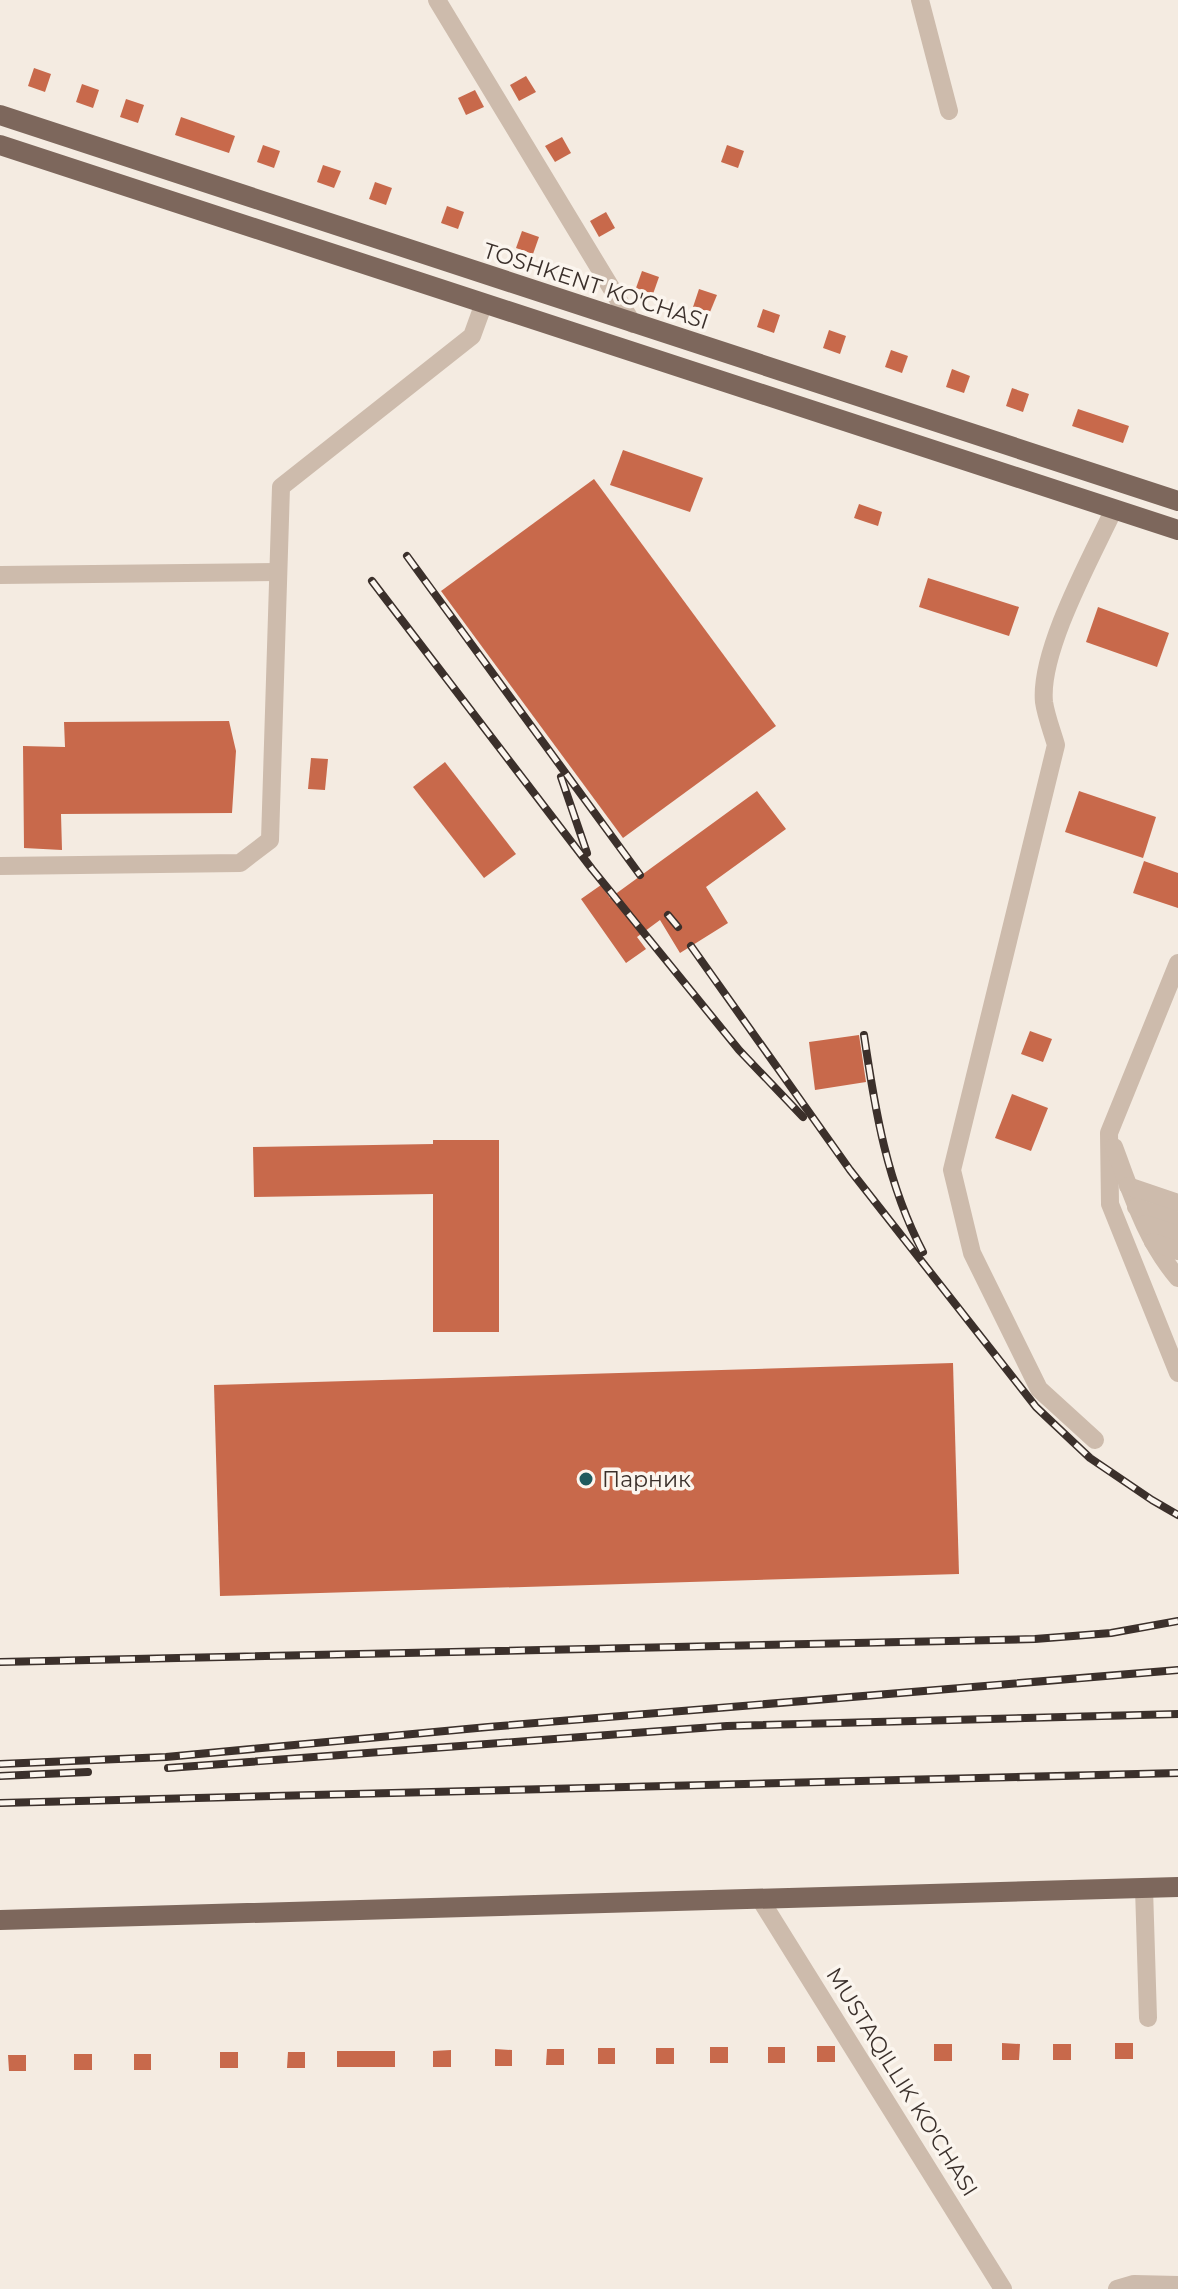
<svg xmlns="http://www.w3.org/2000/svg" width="1178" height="2289" font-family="Montserrat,sans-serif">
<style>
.building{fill:#c8694b}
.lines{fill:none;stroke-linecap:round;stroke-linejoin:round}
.minor{stroke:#cdbbac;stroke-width:18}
.major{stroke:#7d675c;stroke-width:20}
.rail-casing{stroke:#3b302b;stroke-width:8}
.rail{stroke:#fbf5ee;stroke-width:5;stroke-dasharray:15;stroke-linecap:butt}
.poi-dot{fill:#1f5a5e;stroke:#fbf5ee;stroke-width:3}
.labels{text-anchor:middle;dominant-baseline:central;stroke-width:7;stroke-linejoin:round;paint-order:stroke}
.street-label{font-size:22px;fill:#3b302b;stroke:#fbf5ee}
.poi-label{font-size:22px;fill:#3b302b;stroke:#fbf5ee;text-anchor:start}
</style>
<rect width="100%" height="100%" fill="#f4ebe1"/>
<g class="building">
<path d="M34,68l17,6 -6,18 -17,-6z"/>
<path d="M526,76l10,16 -17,9 -9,-16z"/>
<path d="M82,84l17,6 -6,18 -17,-6z"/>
<path d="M475,90l9,17 -18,8 -8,-17z"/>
<path d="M126,99l18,6 -6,18 -18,-6z"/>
<path d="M181,117l54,19 -6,17 -54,-18z"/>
<path d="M562,137l9,16 -16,9 -10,-16z"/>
<path d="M263,145l17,6 -6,17 -17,-6z"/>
<path d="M727,145l17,6 -6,17 -17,-6z"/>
<path d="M323,165l18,6 -7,17 -17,-6z"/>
<path d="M375,182l17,6 -6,17 -17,-6z"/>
<path d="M447,206l17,6 -6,17 -17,-6z"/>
<path d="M606,212l9,16 -16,9 -9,-16z"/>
<path d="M522,231l17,6 -6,17 -17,-6z"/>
<path d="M642,271l17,6 -6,17 -17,-6z"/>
<path d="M699,289l18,6 -7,17 -17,-5z"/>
<path d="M763,309l17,6 -6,18 -17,-6z"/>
<path d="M829,330l17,6 -6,18 -17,-6z"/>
<path d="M891,350l17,6 -6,17 -17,-6z"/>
<path d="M952,369l18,7 -6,17 -18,-6z"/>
<path d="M1012,388l17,6 -6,18 -17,-6z"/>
<path d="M1078,409l51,17 -6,17 -51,-17z"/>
<path d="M623,450l80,28 -13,34 -80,-27z"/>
<path d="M594,479l182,247 -153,112 -182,-247z"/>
<path d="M859,504l23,8 -4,14 -24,-8z"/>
<path d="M928,578l91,29 -10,29 -90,-29z"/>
<path d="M1098,607l71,26 -12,34 -71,-25z"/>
<path d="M229,721l7,30 -4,62 -171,1 1,36 -38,-2 -1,-102 42,1 -1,-25z"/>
<path d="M311,758l17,1 -3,31 -17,-1z"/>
<path d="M445,762l71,92 -32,24 -71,-91z"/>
<path d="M757,791l29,38 -80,58 22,36 -48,30 -20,-33 -23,17 9,12 -20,14 -45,-64 20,-14 9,13z"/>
<path d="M1079,791l77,26 -13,41 -78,-26z"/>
<path d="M1144,861l34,12v35l-45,-15z"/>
<path d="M1030,1031l22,8 -9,23 -22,-8z"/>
<path d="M859,1035l7,47 -51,8 -6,-48z"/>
<path d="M1012,1094l36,14 -17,43 -36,-13z"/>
<path d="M433,1140h66v192h-66v-138l-179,3 -1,-50 180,-3z"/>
<path d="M953,1363l6,211 -739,22 -6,-211z"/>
<path d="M1002,2043l18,1 -1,16h-17z"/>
<rect x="1115" y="2043" width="18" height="16"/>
<rect x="934" y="2044" width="18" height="17"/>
<rect x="1053" y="2044" width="18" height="16"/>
<rect x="817" y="2046" width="18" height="16"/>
<rect x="710" y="2047" width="18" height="16"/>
<rect x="768" y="2047" width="17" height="16"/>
<rect x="598" y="2048" width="17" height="16"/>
<rect x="656" y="2048" width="18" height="16"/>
<path d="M495,2049l17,1v16h-17z"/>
<path d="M547,2049h17v16h-18z"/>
<path d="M451,2050v17h-18v-16z"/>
<rect x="337" y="2051" width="58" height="16"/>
<rect x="220" y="2052" width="18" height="16"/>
<path d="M288,2052h17v16h-18z"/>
<rect x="74" y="2054" width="18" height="16"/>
<rect x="134" y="2054" width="17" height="16"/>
<path d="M8,2055h18v16h-17z"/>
</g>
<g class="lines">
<g class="minor">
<path d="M437,0l196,324"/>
<path d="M920,0l29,111"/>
<path d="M0,575l277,-3"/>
<path d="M0,866l240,-3 30,-23 11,-353 191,-151 12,-33"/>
<path d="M1178,963l-69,170 1,71 68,169"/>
<path d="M1114,1147c17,45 32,94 64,131"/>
<path d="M1128,1186l50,17"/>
<path d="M1136,1207l42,14"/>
<path d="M1145,1224l33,11"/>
<path d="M1153,1242l25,9"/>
<path d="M1095,1440l-56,-51 -67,-136 -20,-83 104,-425c-4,-14 -10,-29 -12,-43 -5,-51 48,-146 70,-193"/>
<path d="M1144,1888l4,130"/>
<path d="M760,1899l243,390"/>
<path d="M1117,2289l17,-5 44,1"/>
</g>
<g class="major">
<path d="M0,115l1178,386"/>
<path d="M0,145l1178,385"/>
<path d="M0,1920l1178,-33"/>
</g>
<g class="rail-casing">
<g id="rail">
<path d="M407,556l233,319"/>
<path d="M372,581l220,288 147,181 64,67"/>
<path d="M561,777l26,76"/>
<path d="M668,915l10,12"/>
<path d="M691,946l159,224 186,237 54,51 62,42 26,15"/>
<path d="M864,1035c11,75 23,149 59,217"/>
<path d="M0,1662l1035,-23 76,-6 67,-12"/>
<path d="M0,1764l166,-7 322,-30 690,-57"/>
<path d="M168,1768l559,-42 451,-12"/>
<path d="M0,1776l88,-4"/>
<path d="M0,1803l1178,-30"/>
</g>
</g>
<use href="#rail" class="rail"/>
</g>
<circle class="poi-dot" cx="586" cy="1479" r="8"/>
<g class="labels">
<g class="street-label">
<text transform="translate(596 286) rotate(18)">TOSHKENT KO'CHASI</text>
<text transform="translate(902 2082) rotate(58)">MUSTAQILLIK KO'CHASI</text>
</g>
<g class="poi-label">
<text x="602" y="1479">Парник</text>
</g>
</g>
</svg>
